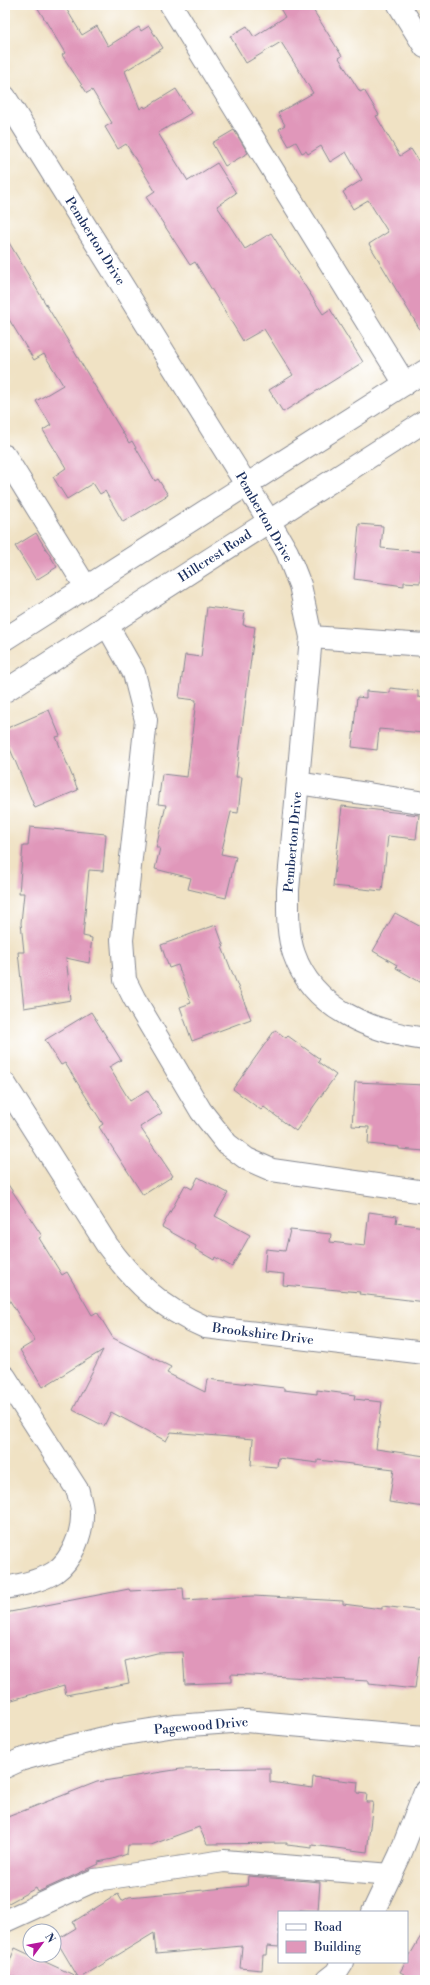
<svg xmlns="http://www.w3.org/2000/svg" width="430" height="1985" font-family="'Libre Bodoni',serif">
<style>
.building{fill:#e097ba}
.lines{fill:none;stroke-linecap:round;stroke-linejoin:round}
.minor-casing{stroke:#868891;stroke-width:24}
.major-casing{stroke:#868891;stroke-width:24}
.minor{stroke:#fff;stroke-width:22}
.major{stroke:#fff;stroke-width:22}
.labels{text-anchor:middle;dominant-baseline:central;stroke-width:4;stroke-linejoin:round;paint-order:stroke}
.street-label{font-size:13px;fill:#1b2f5e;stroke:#fff}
</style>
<rect width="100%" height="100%" fill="#fff"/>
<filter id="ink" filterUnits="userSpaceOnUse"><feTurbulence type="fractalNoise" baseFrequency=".025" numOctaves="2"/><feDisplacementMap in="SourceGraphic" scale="8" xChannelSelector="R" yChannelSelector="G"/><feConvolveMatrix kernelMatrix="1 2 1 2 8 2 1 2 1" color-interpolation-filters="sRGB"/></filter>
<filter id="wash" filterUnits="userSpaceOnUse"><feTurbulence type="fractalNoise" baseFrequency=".012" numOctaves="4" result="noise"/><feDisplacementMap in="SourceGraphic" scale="16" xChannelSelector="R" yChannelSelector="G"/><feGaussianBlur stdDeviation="0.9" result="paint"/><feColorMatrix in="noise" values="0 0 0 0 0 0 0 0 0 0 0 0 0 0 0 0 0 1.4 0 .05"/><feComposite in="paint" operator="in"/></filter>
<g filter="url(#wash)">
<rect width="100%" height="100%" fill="#f0e2c4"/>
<g id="blocks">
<g class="building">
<path d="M36,5h28l18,30 15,-9 11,20 31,-19 2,4 8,-5 14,22 -38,23 15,38 4,-3 1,2 31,-19 15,24 -33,20 30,48 29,-18 19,30 -19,13 28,43 26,-16 52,81 7,-5 33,53 -80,50 -14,-22 24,-15 -29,-46 -21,12 -48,-79 -5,3 -44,-68 9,-6 -29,-47 -8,5 -13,-22 7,-4 -20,-33 -5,3 -25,-38 3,-2z"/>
<path d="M278,5h32l32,51 -3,2 21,34 4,-2 15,25 -3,1 24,40 11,-7 14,22v167l-56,-94 19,-12 -20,-32 -15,9 -10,-17 19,-12 -16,-28 -16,10 -9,-16 -13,8 -2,-3 -4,2 -6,-11 -7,4 -10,-17 6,-4 -7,-12 35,-20 -32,-51 -35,21 -16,-27 17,-10 7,11 31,-20z"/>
<path d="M234,130l14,23 -23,13 -13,-23z"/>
<path d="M5,236l124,207 3,-2 23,40 3,-2 10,16 -45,27 -18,-31 -5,3 -7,-11 -26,16 -14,-22 13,-9 -23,-38 8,-5 -15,-24 27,-16 -19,-31 -10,6 -29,-47z"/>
<path d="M359,524l24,2 -2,22 42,4 -3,31 -16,-1v4l-50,-7z"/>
<path d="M36,533l21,34 -21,13 -21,-34z"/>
<path d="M207,607l38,5 -2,13 12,2 -19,150h6l-4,36 -7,-1 -10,42 15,3 -10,41 -38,-9 3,-11 -36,-9 5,-21h-4l10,-43 -8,-1 4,-30 25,3 9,-77 -17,-2 6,-43 16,2z"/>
<path d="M390,688l28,3v6l7,1 -1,35 -45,-4 -2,21 -25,-3 5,-50 9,1v-7l24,2z"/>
<path d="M49,710l11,26 -4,1 22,53 -43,18 -30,-71v-8z"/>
<path d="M342,806l77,9 -3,24 -28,-3 -6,55 -49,-5z"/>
<path d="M30,827l76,7 -3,37 -14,-1 -6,66 9,2 -3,25 -23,-5 5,42 -47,8 -6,-56h6l-3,-29 3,-30h-5l4,-47h5z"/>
<path d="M395,913l30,16v44l-5,9 -24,-14 1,-3 -24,-14z"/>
<path d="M216,925l8,22h-2l29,72 -59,22 -12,-34 11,-4 -13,-38 -9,3 -8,-23z"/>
<path d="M91,1012l30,48 -12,7 21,34 17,-11 15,23 -22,14 33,49 -30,19 -44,-68 4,-3 -38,-61 -4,2 -16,-25z"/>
<path d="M275,1030l11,8 2,-2 32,23 -2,3 18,13 -40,56 -32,-24 -3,3 -28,-21z"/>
<path d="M355,1082l70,3v66l-26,-2v-2l-31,-3 1,-17 -17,-1z"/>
<path d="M198,1177l30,16 -13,23 35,19 -18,32 -17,-10 -1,3 -19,-11 1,-3 -34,-19 23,-42 7,4z"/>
<path d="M5,1180l37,56 -3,2 23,37 5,-3 25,43 5,-3 16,26 58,29 -4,6 38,19 2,-13 77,9v2l33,4v-4l38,5 -1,4 28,3 -6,47 49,7v51l-36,-5 5,-33 -76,-9v3l-40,-5 -1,9 -26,-2 2,-26 -82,-7 -5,9 -55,-29 -7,14 -31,-16 30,-60 -60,37 -23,-37 15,-9 -30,-48z"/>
<path d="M369,1212l28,4 -1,7 29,4v75l-66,-8 1,-2 -77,-7 1,-11 -20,-2 2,-23 19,2 5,-21 41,4 -1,8 35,4z"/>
<path d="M183,1588l1,12 69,-4 90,5v3l39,5v-3l41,5 -1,3h3v43l-6,-1 -4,33 -46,-5v-3l-138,-7v8l-46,2 -2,-32 -26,1 -32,8 4,22 -63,12 -2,-10 -59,17v-89l124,-24 1,2z"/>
<path d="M270,1768v14l42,6 1,-11 45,5 -1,11 10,1 -1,8h7l-6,50 -55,-7v3l-25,-3v-2l-80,1 -8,-17 -48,18h-23l-1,9 -14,5 -15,3 1,2 -61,28 -2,-4 -31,17v-87l92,-36 84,-13z"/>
<path d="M248,1876l72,6 -2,29 -18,-1v2h-21v35l-12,-1 -1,9h-3l-1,15 -22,-2 2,-22 -86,8 -2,-21 -74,45 5,2h-64l-16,-7 10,-25 63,29 -22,-37 20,-12 -3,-6 45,-28 4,7 7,-4 118,-11z"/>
<path d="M425,1929v51h-24l3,-6 -4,-2z"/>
</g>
</g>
</g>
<g filter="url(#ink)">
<use href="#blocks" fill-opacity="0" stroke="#868891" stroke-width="1"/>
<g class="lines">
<g class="minor-casing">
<g id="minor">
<path d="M171,5l234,379"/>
<path d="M399,5l26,42"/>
<path d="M5,97l264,424 18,31 13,33 11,52 -23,253c0,21 -1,44 6,64 19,55 78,78 131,85"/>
<path d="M5,456l81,131"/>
<path d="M107,625l27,48 12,47 -24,220 3,40 9,18 67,113 26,33 20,15 25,11 153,22"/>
<path d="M311,637l114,8"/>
<path d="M298,783l127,20"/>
<path d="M5,1084l102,161c28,38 54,63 98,82l220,26"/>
<path d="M5,1377l73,114c1,7 4,14 4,21 1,21 -10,48 -27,60 -14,9 -34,13 -50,16"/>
<path d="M5,1767l15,-7 32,-9 60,-15 63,-10 71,-5 179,16"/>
<path d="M373,1912l27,-57 25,-64"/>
<path d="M5,1921l90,-41 129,-19 167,14"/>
<path d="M327,1980l9,-7 7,-11"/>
</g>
</g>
<g class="major-casing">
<g id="major">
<path d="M5,639l420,-268"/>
<path d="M5,691l420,-270"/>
</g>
</g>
<use href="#minor" class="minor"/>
<use href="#major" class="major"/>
</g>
</g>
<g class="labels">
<g class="street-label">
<text transform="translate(95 241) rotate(58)">Pemberton Drive</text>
<text transform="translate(264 517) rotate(60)">Pemberton Drive</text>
<text transform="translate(215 556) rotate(-33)">Hillcrest Road</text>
<text transform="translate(293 842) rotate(-85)">Pemberton Drive</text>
<text transform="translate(263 1334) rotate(7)">Brookshire Drive</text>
<text transform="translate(201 1726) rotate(-5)">Pagewood Drive</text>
</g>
</g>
<rect width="430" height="1985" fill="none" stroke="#fff" stroke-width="20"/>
<rect x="278" y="1911" width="130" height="52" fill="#ffffff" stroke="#a4acbf"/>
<rect x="286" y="1924" width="20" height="6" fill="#ffffff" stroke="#a4acbf"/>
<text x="314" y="1931" font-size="12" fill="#1b2f5e">Road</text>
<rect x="286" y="1941" width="20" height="12" fill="#e097ba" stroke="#a4acbf"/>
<text x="314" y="1951" font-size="12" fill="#1b2f5e">Building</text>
<g transform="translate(42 1943) rotate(58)"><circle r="19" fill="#ffffff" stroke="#a4acbf"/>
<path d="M0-3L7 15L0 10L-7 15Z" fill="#b5179e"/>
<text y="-6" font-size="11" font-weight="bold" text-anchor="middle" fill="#1b2f5e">N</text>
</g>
</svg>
